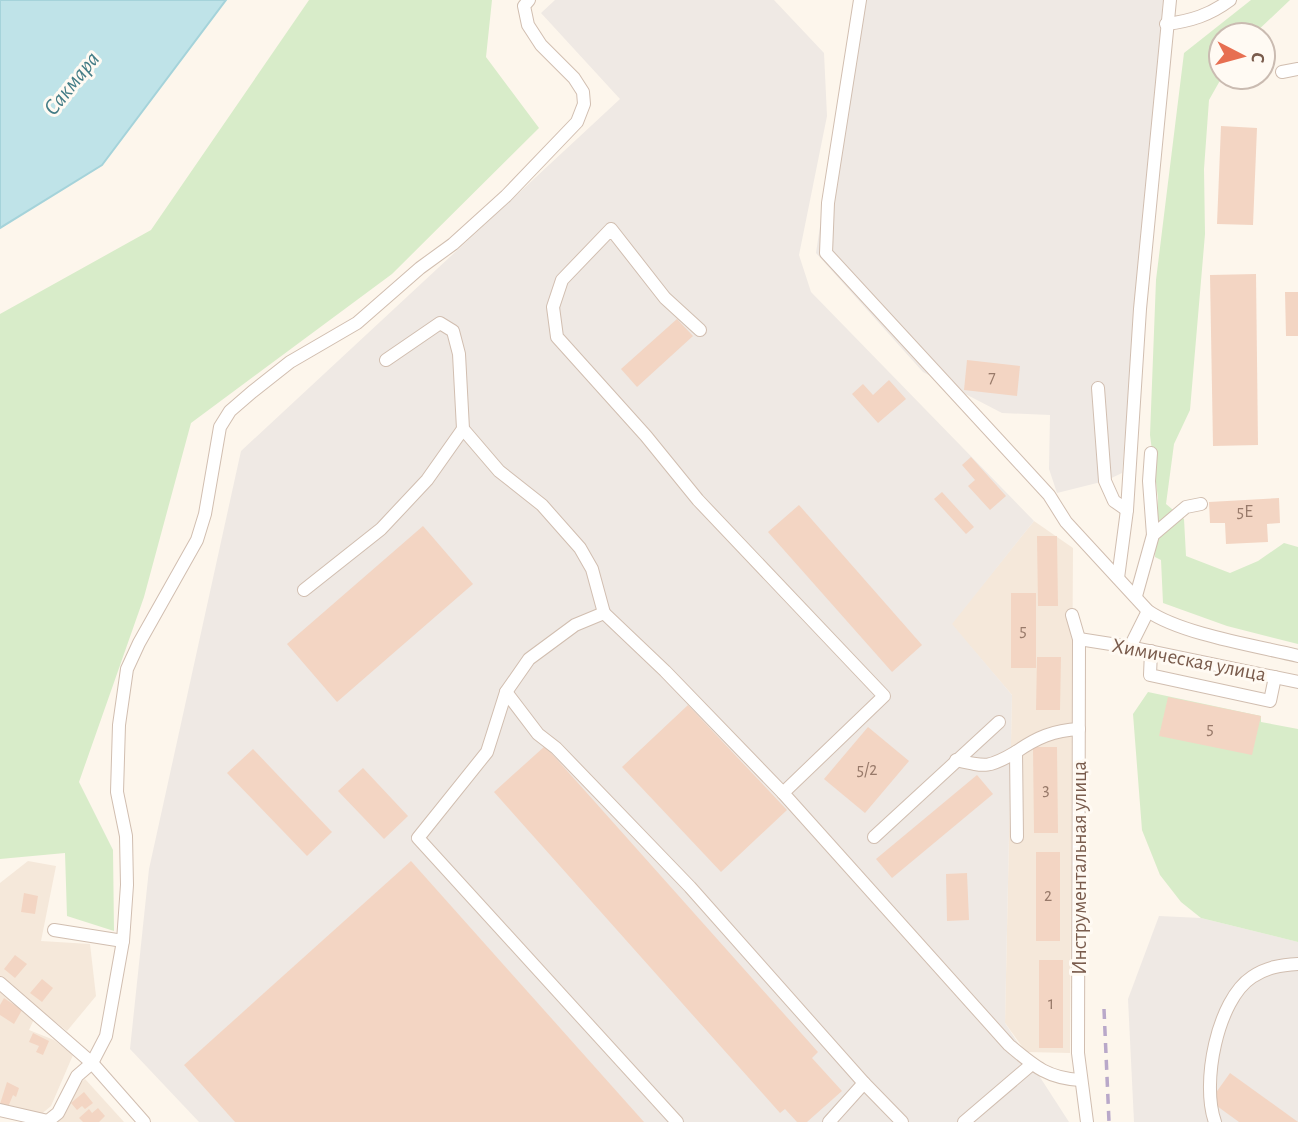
<svg xmlns="http://www.w3.org/2000/svg" width="1298" height="1122" font-family="'Alegreya Sans',sans-serif">
<style>
.residential{fill:#f5e8da}
.industrial{fill:#efe9e4}
.green{fill:#d8ecc9}
.water{fill:#bfe3e8;stroke:#a5d3da;stroke-width:2}
.building{fill:#f3d5c3}
.lines{fill:none;stroke-linecap:round;stroke-linejoin:round}
.minor-casing{stroke:#d1beb0;stroke-width:14}
.minor{stroke:#fff;stroke-width:12}
.rail{stroke:#b9a8c9;stroke-width:3.5;stroke-dasharray:10 7;stroke-linecap:butt}
.labels{text-anchor:middle;dominant-baseline:central;stroke-width:6;stroke-linejoin:round;paint-order:stroke}
.number-label{font-size:18px;fill:#987a6a}
.street-label{font-size:21px;fill:#7a5c4d;stroke:#fffaf3}
.water-label{font-size:23px;font-style:italic;fill:#437c86;stroke:#fffaf3}
</style>
<rect width="100%" height="100%" fill="#fdf6ec"/>
<g class="residential">
<path d="M1034,521l39,27 -3,505 -44,-1 -21,-29 7,-328 -61,-71z"/>
<path d="M28,861l28,5 -15,75 49,3 6,52 -29,35 -67,-53v-95z"/>
<path d="M0,990l35,27 -6,13 25,10 19,15 -22,51 -12,10 -39,-8z"/>
<path d="M85,1079l39,43h-67l16,-33z"/>
</g>
<g class="industrial">
<path d="M555,0h219l50,53 3,63 -28,139 12,37 223,229 -82,103 60,71 -7,328 64,99h-870l-69,-73 19,-180 92,-418 379,-352 -79,-86z"/>
<path d="M854,0h309l-41,473 -17,8 -48,12 -8,-24 1,-54 -48,-2 -79,-41 -107,-119z"/>
<path d="M1159,916l42,2 97,24v180h-164l-6,-123z"/>
</g>
<g class="green">
<path d="M309,0h183l-6,57 53,71 -147,146 -201,149 -47,174 -65,185 34,68 1,81 -47,-15 -2,-63 -65,6v-545l151,-84z"/>
<path d="M1251,0h39l-37,35h-32l1,42 -13,23 -5,69 1,65 -15,176 -16,34 -8,60 18,15 2,37 44,17 28,-12 26,-18 14,4v97l-71,-18 -64,-23 -2,-43 -6,-3 3,-59 -8,-63 6,-155 28,-227z"/>
<path d="M1148,692l113,24v6l37,7v213l-97,-24 -20,-16 -21,-27 -18,-45 -9,-116z"/>
</g>
<path class="water" d="M0,0h226l-124,165 -102,63z"/>
<g class="building">
<path d="M1221,126l36,2 -4,97 -36,-1z"/>
<path d="M1256,274l2,171 -45,1 -3,-171z"/>
<path d="M1285,292h13v44h-12z"/>
<path d="M677,319l16,17 -56,51 -16,-18z"/>
<path d="M967,360l53,6 -3,30 -53,-6z"/>
<path d="M889,380l17,19 -28,24 -26,-29 11,-10 10,11z"/>
<path d="M971,457l35,39 -16,14 -22,-24 7,-6 -13,-15z"/>
<path d="M942,492l32,35 -8,7 -32,-35z"/>
<path d="M1279,498l1,25 -13,1 1,18 -42,2 -1,-21h-15l-1,-21z"/>
<path d="M799,505l123,140 -30,27 -124,-140z"/>
<path d="M423,526l50,58 -136,118 -50,-58z"/>
<path d="M1037,536h20l1,70h-20z"/>
<rect x="1011" y="593" width="25" height="75"/>
<path d="M1037,657h24l-1,53h-24z"/>
<path d="M1168,697l93,19 -9,39 -93,-19z"/>
<path d="M688,705l99,105 -66,62 -99,-105z"/>
<path d="M868,727l41,34 -44,52 -41,-34z"/>
<path d="M545,746l273,306 -6,6 30,33 -35,31h-10l-12,-13 -5,4 -286,-321z"/>
<path d="M1033,747h24l1,86h-24z"/>
<path d="M253,749l79,83 -25,24 -80,-83z"/>
<path d="M363,768l45,48 -24,23 -46,-48z"/>
<path d="M977,775l16,19 -101,84 -16,-19z"/>
<rect x="1036" y="852" width="24" height="89"/>
<path d="M411,861l233,261h-409l-51,-57z"/>
<path d="M967,873l2,47 -22,1 -1,-47z"/>
<path d="M24,893l14,3 -3,18 -14,-2z"/>
<path d="M15,955l12,9 -12,14 -11,-9z"/>
<rect x="1039" y="960" width="24" height="88"/>
<path d="M42,979l11,9 -11,14 -12,-9z"/>
<path d="M4,998l18,12 -8,14 -14,-9v-10z"/>
<path d="M33,1033l16,8 -6,14 -7,-3 3,-6 -10,-4z"/>
<path d="M1230,1073l68,49h-59l-29,-21z"/>
<path d="M7,1082l12,6 -3,9 -3,-2 -5,12 -8,-3z"/>
<path d="M84,1092l9,11 -8,6 -3,-3 -5,4 -6,-7z"/>
<path d="M98,1108l7,8 -6,6h-16l-4,-4 10,-9 3,4z"/>
</g>
<g class="lines">
<g class="minor-casing">
<g id="minor">
<path d="M860,0l-32,203 -2,50 223,242 17,27 82,89c33,23 109,35 150,45"/>
<path d="M1166,24c25,-3 44,-9 64,-24"/>
<path d="M1282,72l16,-3"/>
<path d="M700,330l-35,-32 -54,-69 -49,51 -9,27 4,30 89,99 52,64 186,196 -101,97 226,252c25,21 38,33 71,35"/>
<path d="M386,360l54,-37 13,8 6,23 4,75 36,42 43,34 38,43 12,21 12,44"/>
<path d="M1098,388l7,93 9,20 13,9"/>
<path d="M1151,453l-2,28 4,54"/>
<path d="M1118,578l9,-68 13,-201 30,-309"/>
<path d="M304,590l77,-61 46,-49 36,-51"/>
<path d="M1136,596l17,-61 33,-28 15,-3"/>
<path d="M1072,615l7,24 -1,414 9,69"/>
<path d="M1079,639l51,8 168,35"/>
<path d="M1130,647l18,-36"/>
<path d="M1151,651l-1,24 120,26 5,-24"/>
<path d="M506,692l32,42 18,14 134,139 174,196 -35,39"/>
<path d="M956,760c30,7 33,8 60,-8"/>
<path d="M874,837l125,-115"/>
<path d="M1017,837l-1,-85c20,-14 38,-22 63,-23"/>
<path d="M54,930l69,11"/>
<path d="M0,983l92,80 52,59"/>
<path d="M864,1083l38,39"/>
<path d="M0,1110l48,11 10,-8 19,-37 15,-13 14,-27 17,-95 4,-56 -1,-49 -9,-44 2,-67 8,-56 12,-26 58,-103 8,-26 15,-87 10,-16 22,-19 38,-30 67,-39 63,-55 33,-24 53,-48 71,-74 7,-18 -1,-12 -9,-14 -33,-33 -13,-20 -4,-19 5,-6"/>
<path d="M677,1122l-259,-284 69,-86 19,-60 23,-33 46,-34 29,-12 61,58 118,122"/>
<path d="M964,1122l68,-58"/>
<path d="M1215,1122c-14,-38 2,-122 37,-145 15,-10 29,-12 46,-13"/>
</g>
</g>
<use href="#minor" class="minor"/>
<path class="rail" d="M1104,1009l5,113"/>
</g>
<g class="labels">
<g class="number-label">
<text x="992" y="378">7</text>
<text x="1245" y="512">5Е</text>
<text x="1023" y="631">5</text>
<text x="1210" y="729">5</text>
<text x="867" y="770">5/2</text>
<text x="1046" y="790">3</text>
<text x="1048" y="896">2</text>
<text x="1051" y="1004">1</text>
</g>
<g class="street-label">
<text transform="translate(1189 660) rotate(11)">Химическая улица</text>
<text transform="translate(1079 868) rotate(-90)">Инструментальная улица</text>
</g>
<g class="water-label">
<text transform="translate(72 84) rotate(-51)">Сакмара</text>
</g>
</g>
<g transform="translate(1242 56) rotate(96)"><circle r="33" fill="#fffaf3" stroke="#cabbb1" stroke-width="2"/>
<path d="M0-5L12 26L0 18L-12 26Z" fill="#e76f51"/>
<text y="-10" font-size="19" font-weight="bold" text-anchor="middle" fill="#7a5c4d">С</text>
</g>
</svg>
